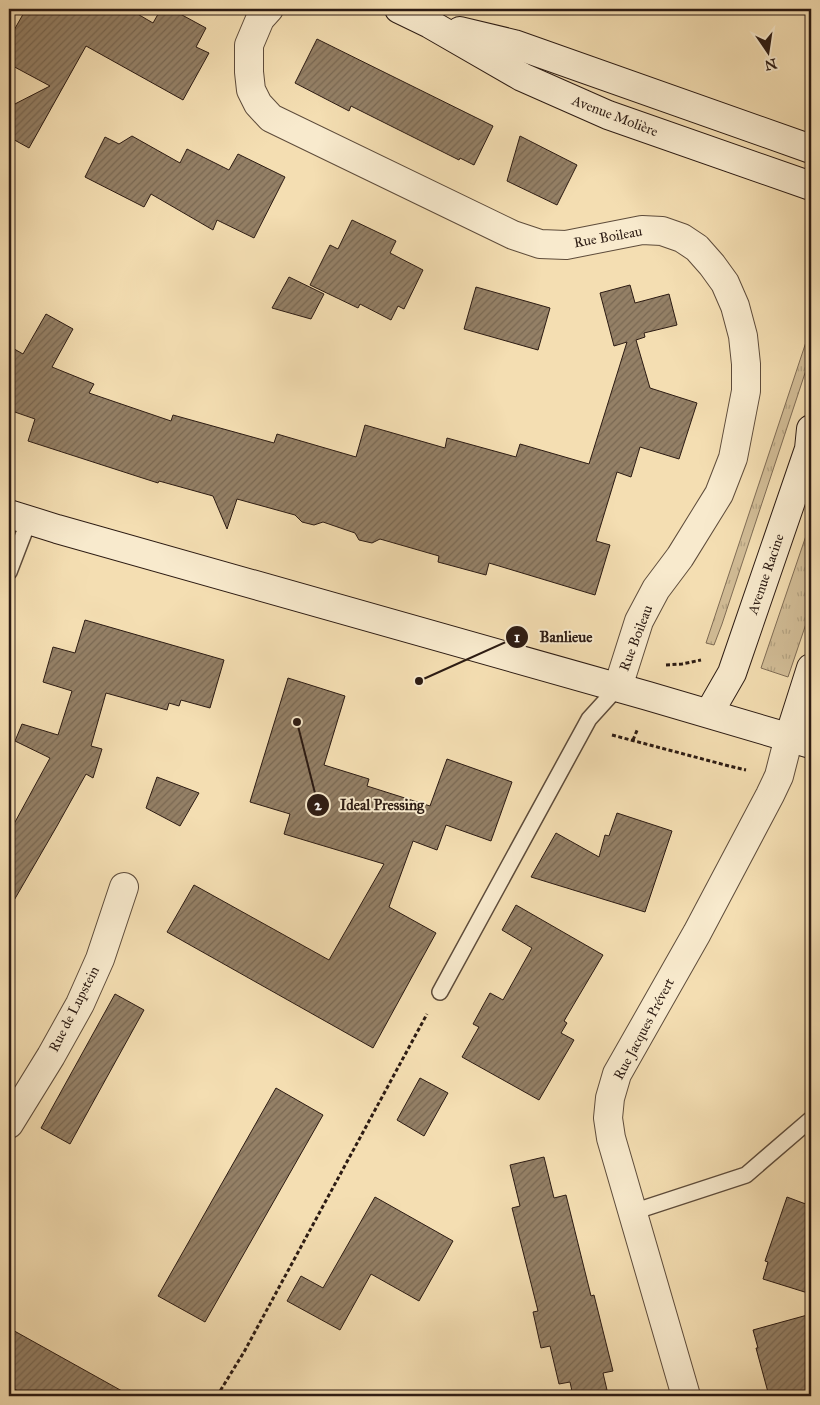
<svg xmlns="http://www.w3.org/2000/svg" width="820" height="1405" font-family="'IM FELL Great Primer',serif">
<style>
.grass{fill:url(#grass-tufts);stroke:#7f6c55}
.building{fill:url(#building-hatch);stroke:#2c1b13}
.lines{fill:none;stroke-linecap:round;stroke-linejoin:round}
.lane-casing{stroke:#5e4c3b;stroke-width:18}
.street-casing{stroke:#5e4c3b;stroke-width:30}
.secondary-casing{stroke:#2c1b13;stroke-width:30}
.path{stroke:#2c1b13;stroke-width:3;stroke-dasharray:4 2.5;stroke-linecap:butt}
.lane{stroke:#f8eacd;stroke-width:15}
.street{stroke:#f8eacd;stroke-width:28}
.secondary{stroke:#f8eacd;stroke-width:28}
.labels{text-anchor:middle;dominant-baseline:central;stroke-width:4;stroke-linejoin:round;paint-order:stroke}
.street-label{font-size:14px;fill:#2c1b13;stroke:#f8eacd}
.leader{fill:none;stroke:#2c1b13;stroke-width:2}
.callout-dot{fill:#2c1b13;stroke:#f8eacd;stroke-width:2}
.mark-label{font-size:15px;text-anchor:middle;font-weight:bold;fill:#fff}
.callout-label{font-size:15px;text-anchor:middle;font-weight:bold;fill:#2c1b13;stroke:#f8eacd;stroke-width:4;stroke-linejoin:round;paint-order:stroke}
</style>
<defs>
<pattern id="grass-tufts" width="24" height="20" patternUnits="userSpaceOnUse" patternTransform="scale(1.25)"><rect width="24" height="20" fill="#d2bd97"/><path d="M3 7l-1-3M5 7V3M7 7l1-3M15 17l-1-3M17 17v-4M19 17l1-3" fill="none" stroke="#b4a281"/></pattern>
<pattern id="building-hatch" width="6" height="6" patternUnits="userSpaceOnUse" patternTransform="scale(1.25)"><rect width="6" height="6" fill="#948066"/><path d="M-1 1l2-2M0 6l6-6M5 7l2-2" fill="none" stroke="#796853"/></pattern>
</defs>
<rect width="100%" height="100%" fill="#f4deb2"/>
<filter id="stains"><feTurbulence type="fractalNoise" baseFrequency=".004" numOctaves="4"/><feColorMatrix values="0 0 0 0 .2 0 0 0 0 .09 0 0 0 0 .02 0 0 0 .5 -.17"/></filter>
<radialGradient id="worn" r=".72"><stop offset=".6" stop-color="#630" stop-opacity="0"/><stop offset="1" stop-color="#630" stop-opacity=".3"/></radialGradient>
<g class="grass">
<path d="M811,327v28l-89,269 -8,21 -8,-2z"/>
<path d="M811,521v88l-23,68 -27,-9z"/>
</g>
<g class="building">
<path d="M26,9h103l24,14 8,-14h10l35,19 -10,19 13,6 -26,47 -97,-54 -57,102 -20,-11v-30l41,-21 -41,-22v-25z"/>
<path d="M317,39l176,87 -19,39 -14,-7 -1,2 -108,-54 -2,5 -54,-28z"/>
<path d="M132,136l48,27 7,-14 42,21 9,-16 47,23 -31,61 -37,-18 -4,10 -62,-36 -7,13 -59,-30 20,-40 14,7z"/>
<path d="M520,136l57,29 -20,40 -50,-24z"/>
<path d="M352,220l44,21 -6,12 33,17 -19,39 -6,-3 -7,14 -31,-16 -2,4 -48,-23 20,-40 8,4z"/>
<path d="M289,277l35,17 -13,25 -39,-11z"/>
<path d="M630,285l5,18 34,-9 8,31 -33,8 1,4 -9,3 14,48 47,15 -18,56 -39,-12 -9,30 -14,-5 -21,69 14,4 -15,50 -106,-32 -3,12 -48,-13 1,-6 -59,-17 -8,4 -13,-3 -4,-7 -32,-11 -9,3 -12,-3 -7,-7 -58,-16 -10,30 -14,-33 -54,-15 -1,2 -130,-42 7,-22 -26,-9v-64l14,8 23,-40 27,15 -21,38 42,17 -5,9 82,28 2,-6 101,28 3,-9 79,23 9,-32 80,23 2,-10 69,19 4,-13 69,20 38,-122 -13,4 -14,-53z"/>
<path d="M476,287l74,21 -12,42 -74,-21z"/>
<path d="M85,620l139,40 -14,48 -29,-8 -2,6 -10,-3 -2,7 -61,-17 -15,53 11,3 -9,29 -7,-4 -29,52 -48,83v-76l41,-75 -35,-17 7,-17 36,11 14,-44 -29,-9 10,-35 22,6z"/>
<path d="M288,678l57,18 -21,69 45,14 -2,7 63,20 17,-47 65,23 -21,59 -45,-16 -9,25 -24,-9 -24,66 47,26 -63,115 -206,-116 27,-47 135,75 55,-96 -100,-30 6,-20 -40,-12z"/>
<path d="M157,777l42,16 -19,33 -34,-18z"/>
<path d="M617,813l55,18 -27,81 -114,-35 25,-44 43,24 6,-22 4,1z"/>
<path d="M516,905l87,50 -39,66 3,2 -6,10 13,7 -35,60 -77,-43 17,-30 -6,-3 17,-31 13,7 29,-52 -30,-18z"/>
<path d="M115,994l29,16 -74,134 -29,-16z"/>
<path d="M420,1078l28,15 -24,43 -27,-16z"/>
<path d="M276,1088l47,27 -118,207 -47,-26z"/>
<path d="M544,1157l10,41 12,-3 25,101 3,-1 19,76 -10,2 4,17 -25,6h-9l-3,-14 -11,2 -9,-38 -9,2 -8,-36 5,-1 -26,-103 8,-2 -10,-41z"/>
<path d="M375,1197l78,44 -34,60 -48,-27 -31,56 -53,-29 14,-25 22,12z"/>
<path d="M787,1197l24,9v88l-48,-15 5,-17 -3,-1z"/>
<path d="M811,1314v82h-42l-13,-48h2l-5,-18z"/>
<path d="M9,1328l122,68h-104l-18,-10z"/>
</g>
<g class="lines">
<g class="lane-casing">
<g id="lane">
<path d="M9,572l20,-52"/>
<path d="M440,992l149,-273 29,-32"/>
<path d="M633,1212l113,-37 65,-56"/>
</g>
</g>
<g class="street-casing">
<g id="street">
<path d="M269,9l-9,10 -11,26v27l2,18 7,14 13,14 242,117 27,9 26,1 76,-15 20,1 20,7 15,10 15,17 13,18 10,23 8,30 3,28v27l-13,67 -14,36 -39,63 -24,32 -17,32 -21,66"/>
<path d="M9,1124l42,-68 29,-52 20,-45 24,-72"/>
<path d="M686,1396l-75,-258 -3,-20 2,-20 7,-24 80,-141 73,-138 9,-19 10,-39"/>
</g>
</g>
<g class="secondary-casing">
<g id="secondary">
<path d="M399,9l31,15 92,53 86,38 203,71"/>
<path d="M460,31l54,13 297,105"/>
<path d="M9,514l48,15 591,167 163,48"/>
<path d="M709,713l23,-40 77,-224 2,-20"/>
<path d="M789,737l22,-69"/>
</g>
</g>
<g class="path">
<path d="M666,665l16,-1 19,-4"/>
<path d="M612,735l117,31 17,4"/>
<path d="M633,740l5,-12"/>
<path d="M217,1396l27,-44 183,-338"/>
</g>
<use href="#lane" class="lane"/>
<use href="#street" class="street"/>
<use href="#secondary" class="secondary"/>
</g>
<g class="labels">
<g class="street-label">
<text transform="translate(615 116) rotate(21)">Avenue Molière</text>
<text transform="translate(608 237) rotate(-10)">Rue Boileau</text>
<text transform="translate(766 574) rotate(-71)">Avenue Racine</text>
<text transform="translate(636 638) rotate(-69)">Rue Boileau</text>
<text transform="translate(74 1009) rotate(-63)">Rue de Lupstein</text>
<text transform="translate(644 1029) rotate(-62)">Rue Jacques Prévert</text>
</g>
</g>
<path class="leader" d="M419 681L517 637M297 722L318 805"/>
<g class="callout-dot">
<circle cx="419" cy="681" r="5"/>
<circle cx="297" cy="722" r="5"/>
<circle cx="517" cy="637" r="12"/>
<circle cx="318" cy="805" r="12"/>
</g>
<g class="mark-label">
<text x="517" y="642">1</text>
<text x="318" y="810">2</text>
</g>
<g class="callout-label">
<text x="566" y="642">Banlieue</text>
<text x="382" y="810">Ideal Pressing</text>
</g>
<rect width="820" height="1405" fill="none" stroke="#f4deb2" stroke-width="30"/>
<rect x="10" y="10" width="800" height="1385" fill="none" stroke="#2c1b13" stroke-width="2.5"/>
<rect x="15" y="15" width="790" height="1375" fill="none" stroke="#2c1b13"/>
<g transform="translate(768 52) rotate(167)" stroke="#f8eacd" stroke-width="4" paint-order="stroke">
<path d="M0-4L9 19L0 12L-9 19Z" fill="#2c1b13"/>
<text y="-8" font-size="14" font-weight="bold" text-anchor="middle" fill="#2c1b13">N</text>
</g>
<rect width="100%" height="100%" filter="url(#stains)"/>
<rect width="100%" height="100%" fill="url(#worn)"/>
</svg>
